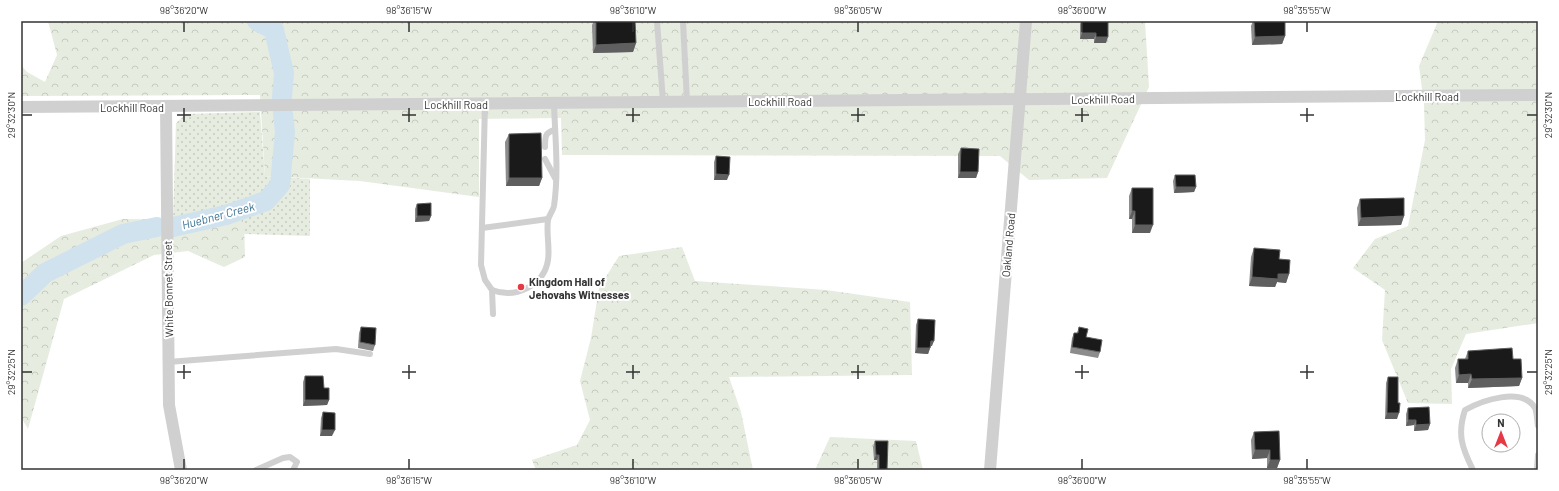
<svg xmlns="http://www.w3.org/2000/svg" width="1559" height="491" font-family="Barlow,sans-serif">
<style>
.grass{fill:url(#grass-dots)}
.forest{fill:url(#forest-crowns);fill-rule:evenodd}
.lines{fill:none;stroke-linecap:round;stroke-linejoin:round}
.river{stroke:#cfe2ee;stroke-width:20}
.service{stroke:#d0d0d0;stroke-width:6}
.minor{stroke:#d0d0d0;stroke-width:12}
.wall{fill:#8c8c8c}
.shaded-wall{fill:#5f5f5f}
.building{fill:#1a1a1a;stroke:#5f5f5f}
.ticks{fill:none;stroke:#333;stroke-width:1.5}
.poi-dot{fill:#e63946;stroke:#fff;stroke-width:1.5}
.labels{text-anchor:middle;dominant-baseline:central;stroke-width:4;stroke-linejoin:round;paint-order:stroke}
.street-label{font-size:11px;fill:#333;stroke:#fff}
.poi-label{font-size:11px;font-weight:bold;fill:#333;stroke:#fff;text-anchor:start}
.water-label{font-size:12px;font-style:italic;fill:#3f7597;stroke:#fff}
.neatline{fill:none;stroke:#333;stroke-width:1.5}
.ticks-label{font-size:10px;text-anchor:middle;fill:#333}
</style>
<defs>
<pattern id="grass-dots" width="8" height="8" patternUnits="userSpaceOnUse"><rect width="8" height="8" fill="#e6ecdf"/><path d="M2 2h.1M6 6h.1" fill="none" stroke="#c6cbc0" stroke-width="1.8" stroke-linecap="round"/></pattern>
<pattern id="forest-crowns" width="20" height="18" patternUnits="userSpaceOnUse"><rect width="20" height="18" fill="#e6ecdf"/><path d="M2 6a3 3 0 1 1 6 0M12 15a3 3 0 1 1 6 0" fill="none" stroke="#c6cbc0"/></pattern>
</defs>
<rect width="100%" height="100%" fill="#fff"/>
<path class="grass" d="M260,112l5,64 45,3v57l-66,-2v-14l-71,-1 3,-96 10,-9z"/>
<g class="forest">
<path d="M48,21h1097l4,66 -42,91 -78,2 -29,-24 -438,-1 -1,-37 -82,1v78l-119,-16 -95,-5 -5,-81 -239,1v-31l6,7 18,10 12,-27zM1106,24l-12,19v-4h-14z"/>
<path d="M1438,21h100v302l-72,11 -15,35 1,35 -44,-1 -26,-63 3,-50 -32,-22 22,-29 33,-13 17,-86 -1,-36 -5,-38z"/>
<path d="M123,219l121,1 1,37 -21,10 -36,-16 -34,4 -90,44 -36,130 -7,-12v-154l40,-27z"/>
<path d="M682,247l13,34 131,9 84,12 2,73 -183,2 12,35 12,58h-217l-4,-10 45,-15 13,-25 -10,-39 11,-43 8,-50 20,-32z"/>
<path d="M830,437l86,4 7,29h-108z"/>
</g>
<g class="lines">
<g class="river">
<path d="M257,21l17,9 10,43 -2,24"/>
<path d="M173,227l53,-12 40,-14 14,-16 5,-53 -2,-18"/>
<path d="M21,296l24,-23 78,-39 34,-7"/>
</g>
<g class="service">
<path d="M657,21l6,81"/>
<path d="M683,21l4,81"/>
<path d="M485,104l-4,161 4,15 7,10c23,9 52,-4 56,-30 2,-13 -2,-27 0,-40 1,-5 5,-9 6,-14 5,-34 1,-69 0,-103"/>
<path d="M545,147c0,-10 0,-15 10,-17"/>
<path d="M545,159l10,19"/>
<path d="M482,228l66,-9"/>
<path d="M492,290l1,24"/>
<path d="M168,362l168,-13 34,5"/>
<path d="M256,470l27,-12 7,-1 7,5 -4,8"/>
<path d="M1473,470c-11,-22 -16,-36 -8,-60 16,-9 57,-24 70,-2 2,4 2,13 3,18"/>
<path d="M1537,470l1,-15"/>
</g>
<g class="minor">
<path d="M166,106l3,299 12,65"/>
<path d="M21,107l1517,-12"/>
<path d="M990,470l36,-449"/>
</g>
</g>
<g class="wall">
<path d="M594,21h41l1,22 -3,9 -40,1 -1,-28z"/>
<path d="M1081,21h27l-2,22h-12v-4h-14v-15z"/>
<path d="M1253,21h32v15l-3,8 -30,1 -1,-19z"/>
<path d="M509,134l33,44 -3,8h-33l-1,-44z"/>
<path d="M961,148l17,24 -2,6h-18v-24z"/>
<path d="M716,156l11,24h-13v-18z"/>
<path d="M1175,175l21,12 -2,5 -20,1 -1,-12z"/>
<path d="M1132,188l18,45h-18v-14h-3v-23z"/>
<path d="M1360,199l44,17 -3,9 -43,1 -1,-18z"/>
<path d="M417,204l14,12 -2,5 -14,1v-13z"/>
<path d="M1254,248l25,11 10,15 -3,9 -9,-1 -2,5 -26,-1 2,-29z"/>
<path d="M918,319l14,27h-1l-3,8 -13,-1 1,-28z"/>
<path d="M361,327l14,18 -2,6 -15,-3 1,-15z"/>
<path d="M1079,327l7,10 14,15 -2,6 -28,-5 2,-15 2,-5h3z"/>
<path d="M1468,351l45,8 9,19 -3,8 -51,2v-5h-12l-1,-15 3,-9h7z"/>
<path d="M305,376l19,12 5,12 -2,5 -24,1v-24z"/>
<path d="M1388,377l10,26 -1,16h-12l1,-36z"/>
<path d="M1408,408l22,16 -2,6 -14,1v-6l-8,1v-12z"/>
<path d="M323,412l9,24h-12l1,-18z"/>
<path d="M1254,432l26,28 -3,8h-10v-10l-15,1 -1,-19z"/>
<path d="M875,441l12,29h-10v-10h-3l-1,-13z"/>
</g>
<g class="shaded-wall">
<path d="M1082,33h14l-2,6h-14z"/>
<path d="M1285,36l-3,8 -30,1 3,-8z"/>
<path d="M1096,37h12l-2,6h-12z"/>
<path d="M636,43l-3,9 -40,1 3,-8z"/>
<path d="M960,172h18l-2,6h-18z"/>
<path d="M716,174l13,1 -2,5h-13z"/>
<path d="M509,178h33l-3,8h-33z"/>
<path d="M1176,187h20l-2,5 -20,1z"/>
<path d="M1132,211h3l-3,8h-3z"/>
<path d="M417,216h14l-2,5 -14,1z"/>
<path d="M1404,216l-3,9 -43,1 3,-8z"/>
<path d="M1135,225h18l-3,8h-18z"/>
<path d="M1278,274h11l-3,9 -9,-1 -2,5 -26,-1 3,-9z"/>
<path d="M931,341h3l-2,5h-3z"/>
<path d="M917,348h13l-2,6 -13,-1z"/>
<path d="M1471,374l-3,9h-12l3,-8z"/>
<path d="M1522,378l-3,8 -51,2 4,-9z"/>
<path d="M305,400h24l-2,5 -24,1z"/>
<path d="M1387,413h12l-2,6h-12z"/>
<path d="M1408,420h8l-2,5 -8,1z"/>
<path d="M1430,424l-2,6 -14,1 2,-6z"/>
<path d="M322,430h13l-3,6h-12z"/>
<path d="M1255,450h15l-3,8 -15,1z"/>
<path d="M876,455h3l-2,5h-3z"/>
<path d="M1270,460h10l-3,8h-10z"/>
</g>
<g class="building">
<path d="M596,21h39l1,22 -40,2z"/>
<path d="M1082,21h26v16h-12v-4h-14z"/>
<path d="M1254,21h31v15l-30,1z"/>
<path d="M541,133l1,45h-33v-44z"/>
<path d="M961,148l18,1 -1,23h-18z"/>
<path d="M716,156l14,1 -1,18 -13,-1z"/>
<path d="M1175,175h20l1,12h-20z"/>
<path d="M1132,188h21v37h-18v-14h-3z"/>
<path d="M1404,198v18l-43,2 -1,-19z"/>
<path d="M431,203v13h-14v-12z"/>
<path d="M1254,248l26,2 -1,9 11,1 -1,14h-11v5l-26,-2z"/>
<path d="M918,319l17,1 -1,21h-3l-1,7h-13z"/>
<path d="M361,327l15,1 -1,17 -15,-3z"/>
<path d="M1079,327l9,2 -2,8 16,3 -2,12 -28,-5 2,-14h4z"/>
<path d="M1512,348l1,11h8l1,19 -50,1 -1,-5 -12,1 -1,-16h10v-8z"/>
<path d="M305,376h18l1,12h5v12h-24z"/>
<path d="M1388,377h10v26h2l-1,10h-12z"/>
<path d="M1429,407l1,17 -14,1v-5h-8v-12z"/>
<path d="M323,412l12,1v17h-13z"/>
<path d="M1279,431l1,29h-10v-10h-15l-1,-18z"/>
<path d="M875,441h13l-1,29h-8v-15h-3z"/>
</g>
<path class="ticks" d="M184,22v10M409,22v10M633,22v10M858,22v10M1082,22v10M1307,22v10M184,108v14M409,108v14M633,108v14M858,108v14M1082,108v14M1307,108v14M22,115h10M177,115h14M402,115h14M626,115h14M851,115h14M1075,115h14M1300,115h14M1527,115h10M184,365v14M409,365v14M633,365v14M858,365v14M1082,365v14M1307,365v14M22,372h10M177,372h14M402,372h14M626,372h14M851,372h14M1075,372h14M1300,372h14M1527,372h10M184,459v10M409,459v10M633,459v10M858,459v10M1082,459v10M1307,459v10"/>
<circle class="poi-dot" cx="521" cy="287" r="4"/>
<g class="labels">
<g class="street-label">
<text x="1427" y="96">Lockhill Road</text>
<text transform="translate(1103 99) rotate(-1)">Lockhill Road</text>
<text x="780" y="101">Lockhill Road</text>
<text x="456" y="104">Lockhill Road</text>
<text x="132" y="107">Lockhill Road</text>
<text transform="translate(1008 245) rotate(-85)">Oakland Road</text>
<text transform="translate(168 289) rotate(-91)">White Bonnet Street</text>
</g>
<g class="poi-label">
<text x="529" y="281">Kingdom Hall of<tspan x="529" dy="13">Jehovahs Witnesses</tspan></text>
</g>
<g class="water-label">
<text transform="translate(218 215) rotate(-15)">Huebner Creek</text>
</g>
</g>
<rect width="1559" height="491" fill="none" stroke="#ffffff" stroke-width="44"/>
<g transform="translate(1501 433)"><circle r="19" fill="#ffffff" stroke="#adadad"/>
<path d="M0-3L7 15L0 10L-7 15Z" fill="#e63946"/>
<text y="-6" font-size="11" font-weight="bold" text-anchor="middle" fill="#333333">N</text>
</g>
<rect x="22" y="22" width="1515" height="447" class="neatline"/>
<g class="ticks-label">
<text x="184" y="14">98°36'20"W</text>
<text x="409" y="14">98°36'15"W</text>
<text x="633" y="14">98°36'10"W</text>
<text x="858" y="14">98°36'05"W</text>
<text x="1082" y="14">98°36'00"W</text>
<text x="1307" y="14">98°35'55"W</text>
<text transform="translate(11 115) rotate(-90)" y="4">29°32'30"N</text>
<text transform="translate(1548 115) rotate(-90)" y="4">29°32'30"N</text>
<text transform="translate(11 372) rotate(-90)" y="4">29°32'25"N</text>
<text transform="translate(1548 372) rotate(-90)" y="4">29°32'25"N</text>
<text x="184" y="484">98°36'20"W</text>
<text x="409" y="484">98°36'15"W</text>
<text x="633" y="484">98°36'10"W</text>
<text x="858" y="484">98°36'05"W</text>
<text x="1082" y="484">98°36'00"W</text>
<text x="1307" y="484">98°35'55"W</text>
</g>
</svg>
